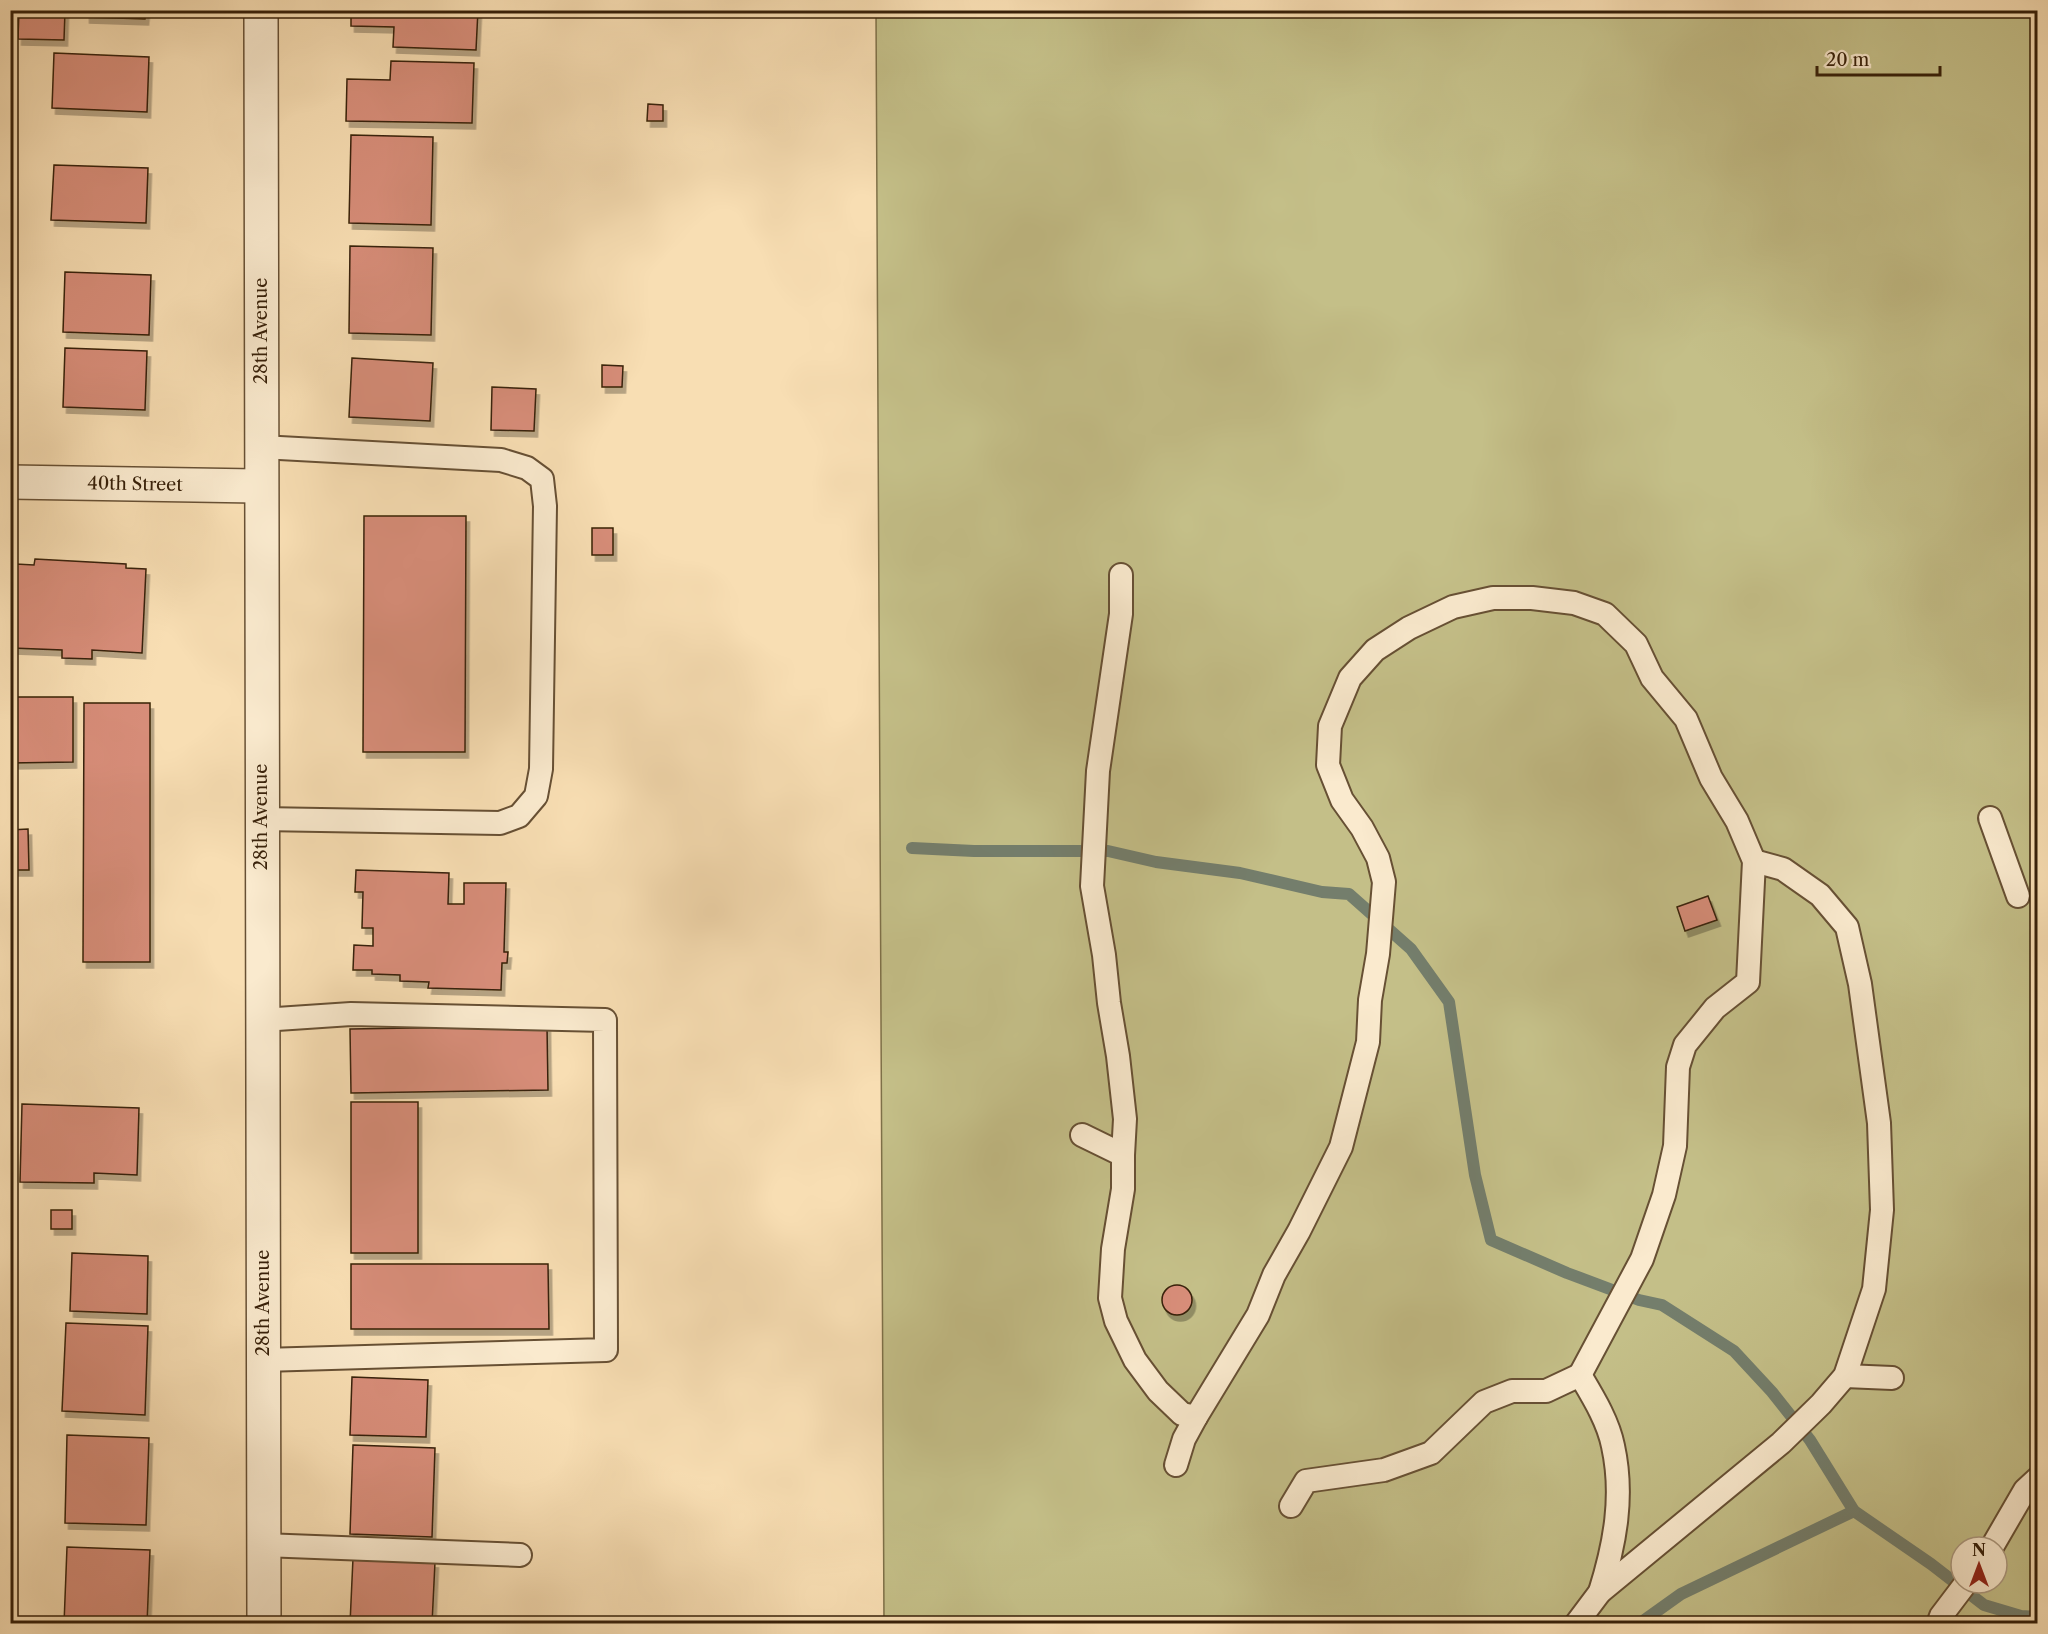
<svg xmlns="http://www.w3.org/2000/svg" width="2048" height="1634" font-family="'Libre Caslon Text',serif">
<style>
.green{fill:#c4bf88;stroke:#7e7048;stroke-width:1.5;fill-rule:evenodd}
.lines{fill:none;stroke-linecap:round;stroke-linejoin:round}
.stream{stroke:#747e6c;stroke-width:12}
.building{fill:#d78d79;stroke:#372009;stroke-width:1.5;filter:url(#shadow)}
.lane-casing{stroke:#675034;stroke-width:26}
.street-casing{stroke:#675034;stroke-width:36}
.lane{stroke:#faeace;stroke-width:22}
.street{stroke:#faeace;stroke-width:33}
.labels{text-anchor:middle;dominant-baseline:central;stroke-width:6;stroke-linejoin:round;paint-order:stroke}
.street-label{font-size:18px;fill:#372009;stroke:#faeace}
</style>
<defs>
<filter id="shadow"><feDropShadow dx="3.5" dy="6" stdDeviation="0" flood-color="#0004"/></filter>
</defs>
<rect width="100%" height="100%" fill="#f8deb3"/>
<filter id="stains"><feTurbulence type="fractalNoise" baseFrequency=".00333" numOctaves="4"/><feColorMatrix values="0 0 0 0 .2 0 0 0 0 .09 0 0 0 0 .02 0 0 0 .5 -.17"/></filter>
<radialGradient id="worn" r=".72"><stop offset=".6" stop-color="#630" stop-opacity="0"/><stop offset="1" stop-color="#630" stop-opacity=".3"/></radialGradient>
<path class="green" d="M876,11h1161v1612h-1153zM1961,1547h36v36h-36z"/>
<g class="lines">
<g class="stream">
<path d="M912,848l62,3h134l48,11 84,11 82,19 27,2 62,55 38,53 26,173 16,65 76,33 72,27 23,5 72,46 38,41 38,48 44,71 77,53 53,41 37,11 17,1"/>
<path d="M1639,1624l42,-30 173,-83"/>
</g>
</g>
<g class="building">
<path d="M10,10h4l-1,30h-3z"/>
<path d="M19,10l46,1 -1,29 -46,-1z"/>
<path d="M86,10h60l-1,9 -59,-2z"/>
<path d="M351,10h127l-2,40 -83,-3 1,-20 -43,-1z"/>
<path d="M54,53l95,4 -2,55 -95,-4z"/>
<path d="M391,61l83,2 -2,60 -126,-2 1,-42 43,1z"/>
<path d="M648,104l15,1v16h-16z"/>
<path d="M351,135l82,2 -2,88 -82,-2z"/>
<path d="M54,165l94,3 -2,55 -95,-3z"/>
<path d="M350,246l83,2 -2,87 -82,-2z"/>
<path d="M65,272l86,3 -2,60 -86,-3z"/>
<path d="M65,348l82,3 -2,59 -82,-3z"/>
<path d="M352,358l81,5 -3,58 -81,-4z"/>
<path d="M602,365l21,1 -1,21h-20z"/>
<path d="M492,387l44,2 -2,42 -43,-1z"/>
<path d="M364,516h102l-1,236h-102z"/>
<rect x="592" y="528" width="21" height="27"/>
<path d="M35,559l91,5v4l20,1 -4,84 -50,-3v9l-30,-1v-8l-50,-2 4,-84 18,1z"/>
<path d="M10,697h63v65l-63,1z"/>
<path d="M84,703h66v259h-67z"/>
<path d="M28,829l1,41h-19v-40z"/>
<path d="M356,870l93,3 -1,31h16v-21h42l-2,69h4l-1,11h-5l-1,27 -73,-2 1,-6 -29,-1v-6l-28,-1v-4h-19l1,-25 19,1v-18h-11l1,-36h-8z"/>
<path d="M1708,896l9,24 -32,11 -8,-24z"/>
<path d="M547,1026l1,64 -197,3 -1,-64z"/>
<rect x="351" y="1102" width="67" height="151"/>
<path d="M22,1104l117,4 -2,67 -43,-2v10l-74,-1z"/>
<rect x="51" y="1210" width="21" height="19"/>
<path d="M72,1253l76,3 -1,58 -77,-3z"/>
<path d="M351,1264h197l1,65h-198z"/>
<circle cx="1177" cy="1300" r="15"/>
<path d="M66,1323l82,3 -3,89 -83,-4z"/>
<path d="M352,1377l76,3 -2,57 -76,-2z"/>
<path d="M67,1435l82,3 -3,87 -81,-2z"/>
<path d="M353,1445l82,3 -3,89 -82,-3z"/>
<path d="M67,1547l83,3 -3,74h-83z"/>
<path d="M353,1558l82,4 -3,62h-82z"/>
</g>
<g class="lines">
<g class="lane-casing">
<g id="lane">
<path d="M261,447l240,13 26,8 15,11 3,27 -4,263 -5,27 -17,20 -19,7 -239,-4"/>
<path d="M1121,575v39l-23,157 -6,115 12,69 5,48 9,53 7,63 -2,36"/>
<path d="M1990,818l28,78"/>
<path d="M262,1020l89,-6 254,6 1,330 -343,10"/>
<path d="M1082,1135l41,20v34l-10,60 -3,49 6,23 19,39 23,31 24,23 14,3 62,-102 16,-40 25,-44 42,-84 27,-105 2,-42 8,-46 6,-72 -6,-24 -16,-30 -20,-28 -14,-35 2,-39 20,-48 25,-28 34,-22 44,-21 40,-9h39l42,5 31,11 31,30 16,34 34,41 25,59 26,43 17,40 -6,121 -33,26 -30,37 -7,22 -3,79 -11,49 -22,64 -62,116"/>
<path d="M1845,1376l47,2"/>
<path d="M1176,1465l8,-26 12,-22"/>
<path d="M1291,1506l15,-25 78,-11 47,-17 53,-51 28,-11h34l34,-16c13,22 28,46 33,71 11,50 2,98 -13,146"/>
<path d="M263,1545l257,10"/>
<path d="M1992,1547l33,-57 13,-12"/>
<path d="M1576,1624l24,-32 181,-149 40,-39 24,-28 29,-87 8,-79 -3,-87 -19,-139 -13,-57 -27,-32 -37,-26 -29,-8"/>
<path d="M1938,1624l3,-8 25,-33"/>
</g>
</g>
<g class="street-casing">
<g id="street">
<path d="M261,10l3,1614"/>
<path d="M10,482l250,4"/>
</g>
</g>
<use href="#lane" class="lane"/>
<use href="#street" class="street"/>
</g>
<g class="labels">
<g class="street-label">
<text transform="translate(261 331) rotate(-90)">28th Avenue</text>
<text transform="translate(135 484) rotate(1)">40th Street</text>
<text transform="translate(261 817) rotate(-90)">28th Avenue</text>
<text transform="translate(263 1303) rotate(-90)">28th Avenue</text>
</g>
</g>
<rect width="2048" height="1634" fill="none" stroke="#f8deb3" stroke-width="36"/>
<rect x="12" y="12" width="2024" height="1610" fill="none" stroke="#372009" stroke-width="3"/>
<rect x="18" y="18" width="2012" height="1598" fill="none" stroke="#372009" stroke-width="1.5"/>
<g transform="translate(1979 1565)"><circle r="28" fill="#faeace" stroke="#ac997f" stroke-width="1.5"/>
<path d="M0-4.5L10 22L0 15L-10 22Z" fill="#8f2418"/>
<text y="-9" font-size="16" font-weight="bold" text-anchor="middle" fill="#372009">N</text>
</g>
<path d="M1817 66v9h123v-9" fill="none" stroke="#372009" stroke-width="3"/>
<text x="1826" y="66" font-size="18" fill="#372009" stroke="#faeace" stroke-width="4.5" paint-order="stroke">20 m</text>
<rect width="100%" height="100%" filter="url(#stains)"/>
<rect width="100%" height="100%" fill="url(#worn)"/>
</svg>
